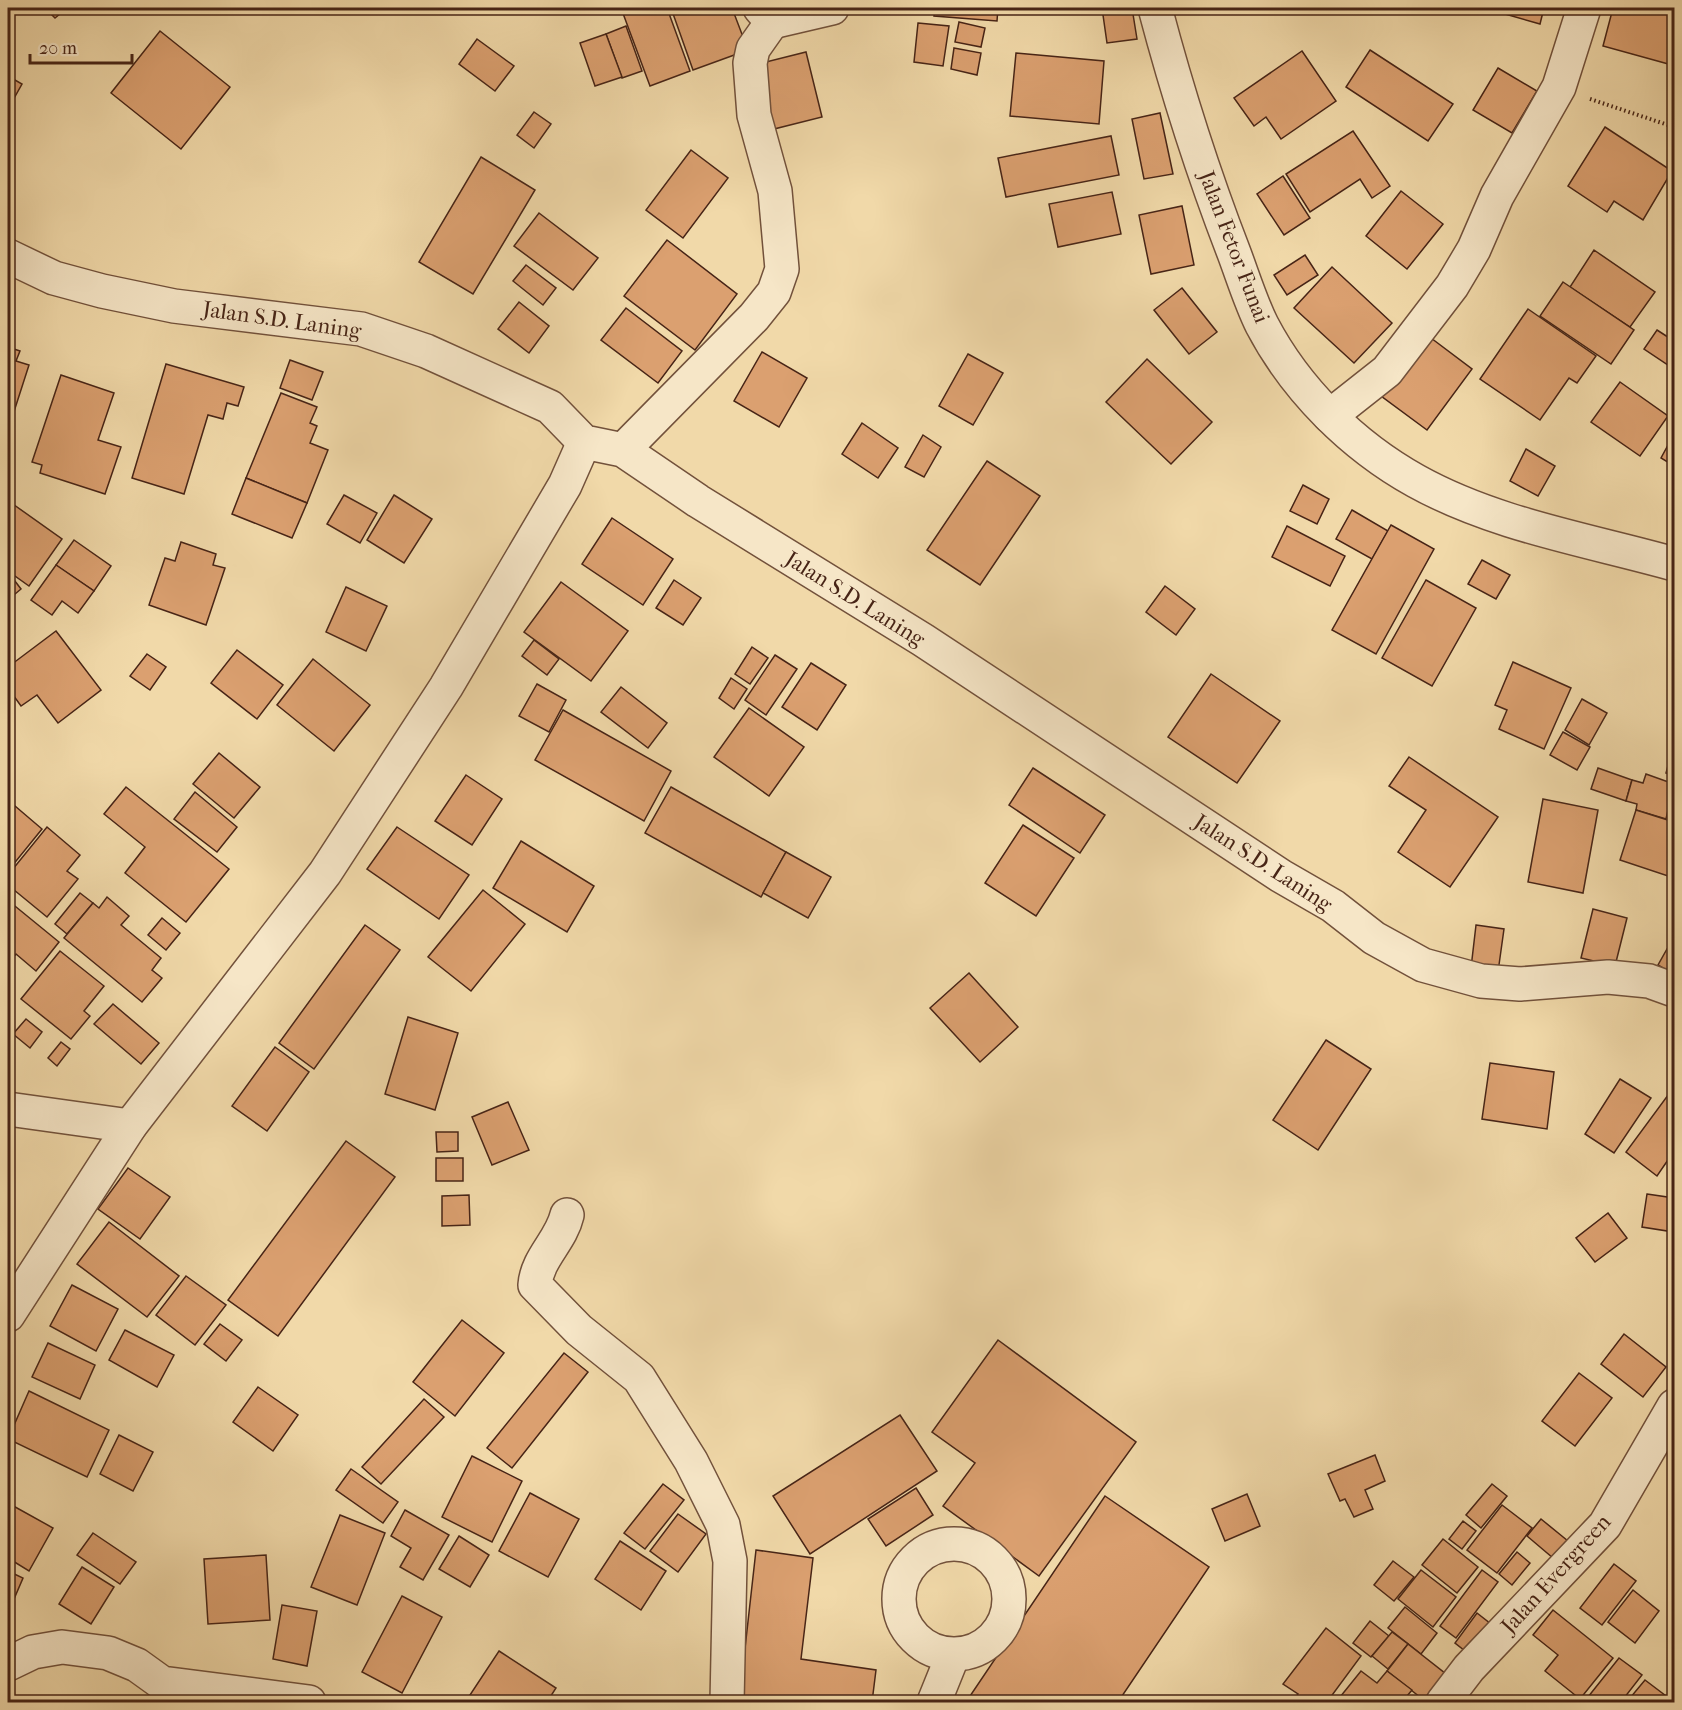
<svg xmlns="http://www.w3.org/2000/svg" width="1682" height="1710" font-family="'IM FELL French Canon',serif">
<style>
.building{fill:#dba070;stroke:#472416;stroke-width:1.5}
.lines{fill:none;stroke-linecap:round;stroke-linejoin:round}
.minor-casing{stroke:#72513b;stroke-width:36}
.tertiary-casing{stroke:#72513b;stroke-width:36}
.path{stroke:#472416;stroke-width:4;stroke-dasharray:1.5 3;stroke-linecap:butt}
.minor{stroke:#f6e6c7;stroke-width:33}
.tertiary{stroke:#f6e6c7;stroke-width:33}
.labels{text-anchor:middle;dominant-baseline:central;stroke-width:4.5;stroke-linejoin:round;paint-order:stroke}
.street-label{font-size:22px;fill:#472416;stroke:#f6e6c7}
</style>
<rect width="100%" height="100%" fill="#f1d9a9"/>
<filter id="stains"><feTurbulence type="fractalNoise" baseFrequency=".00333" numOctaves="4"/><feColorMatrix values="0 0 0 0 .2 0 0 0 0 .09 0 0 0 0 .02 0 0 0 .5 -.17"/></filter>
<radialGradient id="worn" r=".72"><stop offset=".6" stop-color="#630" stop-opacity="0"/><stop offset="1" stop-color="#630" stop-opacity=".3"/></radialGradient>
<g class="building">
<path d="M45,8h22l-12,10z"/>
<path d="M621,8h46l23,63 -40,15z"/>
<path d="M671,8h61l16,42 -55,20z"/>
<path d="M935,8h63l-1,13 -63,-5z"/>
<path d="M1023,8h39v2z"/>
<path d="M1067,8h26v5l-27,-1z"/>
<path d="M1102,8h30l5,31 -30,4z"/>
<path d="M1456,8h18l-2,6z"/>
<path d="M1500,8h44l-4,16 -42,-12z"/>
<path d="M1613,8h61v47l-2,10 -69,-19z"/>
<path d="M959,22l26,6 -4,19 -26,-5z"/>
<path d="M918,23l31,3 -6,40 -29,-4z"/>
<path d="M626,26l16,45 -20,7 -16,-44z"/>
<path d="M160,31l70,56 -49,62 -70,-56z"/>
<path d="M606,34l16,43 -27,9 -15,-43z"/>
<path d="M477,39l37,27 -19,25 -36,-27z"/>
<path d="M954,48l27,5 -4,22 -26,-6z"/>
<path d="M1370,50l83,54 -25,37 -82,-54z"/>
<path d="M1302,51l34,50 -55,38 -15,-22 -12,9 -20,-28z"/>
<path d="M806,52l16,65 -48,12 -16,-65z"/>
<path d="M1016,53l88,8 -5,63 -89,-8z"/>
<path d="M1498,68l39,23 -25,42 -39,-23z"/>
<path d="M8,76l14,8 -14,25z"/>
<path d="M534,112l17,12 -17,24 -17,-13z"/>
<path d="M1160,113l13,61 -29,5 -12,-60z"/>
<path d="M1605,127l67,44 -29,49 -29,-19 -7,11 -39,-26z"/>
<path d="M1353,131l37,55 -18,12 -12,-19 -50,33 -24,-38z"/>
<path d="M1111,136l8,39 -113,22 -8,-39z"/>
<path d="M691,150l37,28 -45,60 -37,-28z"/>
<path d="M481,157l54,33 -62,104 -54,-32z"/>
<path d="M1283,176l27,42 -26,17 -27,-41z"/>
<path d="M1401,191l42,33 -36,45 -41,-33z"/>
<path d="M1112,192l9,42 -63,13 -9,-43z"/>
<path d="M1182,206l12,59 -43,9 -12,-59z"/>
<path d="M539,213l59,45 -25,32 -59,-44z"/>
<path d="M667,240l70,54 -42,56 -71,-54z"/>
<path d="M1594,250l61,42 -25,35 -60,-40z"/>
<path d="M1305,255l13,20 -31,20 -13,-20z"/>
<path d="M526,265l30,23 -13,17 -30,-24z"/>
<path d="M1332,267l60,56 -38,40 -60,-55z"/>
<path d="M1563,282l71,48 -23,34 -71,-48z"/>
<path d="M1182,288l35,44 -28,22 -35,-44z"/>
<path d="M519,302l30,24 -20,27 -31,-24z"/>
<path d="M626,308l56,43 -24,32 -57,-43z"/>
<path d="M1528,309l68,47 -19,27 -8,-5 -29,42 -60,-41z"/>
<path d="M1657,330l17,11v28l-30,-20z"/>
<path d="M1423,332l49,37 -45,61 -50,-37z"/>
<path d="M8,347l12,4 -4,10 13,4 -19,59h-2z"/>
<path d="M762,352l45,26 -28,49 -45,-26z"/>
<path d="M968,354l35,19 -30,52 -34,-19z"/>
<path d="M1147,359l65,63 -41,42 -65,-62z"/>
<path d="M290,360l33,12 -11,28 -32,-12z"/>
<path d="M166,364l78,23 -6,19 -11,-3 -4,16 -15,-4 -24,79 -52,-16z"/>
<path d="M61,375l53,18 -16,47 23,7 -16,47 -65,-21 2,-8 -10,-3z"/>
<path d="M1620,382l48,34 -28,40 -49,-34z"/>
<path d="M281,393l36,14 -7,16 7,3 -7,17 18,7 -21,53 -61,-25z"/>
<path d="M862,423l36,25 -20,30 -36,-24z"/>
<path d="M1674,434v32l-13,-8z"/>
<path d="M923,435l18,12 -17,30 -19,-10z"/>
<path d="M1526,449l29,17 -17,30 -28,-15z"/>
<path d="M987,461l53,35 -60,89 -53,-35z"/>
<path d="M246,478l61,25 -15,35 -60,-24z"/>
<path d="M1303,485l26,14 -12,25 -27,-13z"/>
<path d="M344,495l33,18 -17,30 -33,-19z"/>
<path d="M394,495l38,24 -28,44 -37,-23z"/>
<path d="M10,502l52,37 -33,47 -21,-15 4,-8 -4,-4v-53z"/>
<path d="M1352,510l36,21 -16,28 -36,-20z"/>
<path d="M612,518l61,41 -30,46 -61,-41z"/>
<path d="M1674,522v15l-4,-2z"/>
<path d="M1391,525l43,24 -58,105 -44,-24z"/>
<path d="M1287,526l58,30 -15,30 -58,-29z"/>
<path d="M74,540l37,26 -17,25 -38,-26z"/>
<path d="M181,542l35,12 -3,11 12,3 -19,57 -57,-20 16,-47 10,3z"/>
<path d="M1482,560l28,15 -14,24 -28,-15z"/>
<path d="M56,565l38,26 -16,22 -16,-12 -10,14 -21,-15z"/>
<path d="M8,572l13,17 -13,11z"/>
<path d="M674,580l27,18 -18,27 -27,-17z"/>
<path d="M1426,580l50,28 -44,78 -50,-28z"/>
<path d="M561,582l67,49 -37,50 -67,-49z"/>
<path d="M1165,586l30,23 -19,26 -30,-23z"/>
<path d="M346,587l41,19 -21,45 -40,-19z"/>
<path d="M56,631l45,59 -43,33 -21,-28 -16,11 -13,-18v-21z"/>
<path d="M534,640l25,19 -12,16 -25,-19z"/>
<path d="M752,647l16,11 -18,26 -15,-10z"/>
<path d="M237,650l46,35 -26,34 -46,-36z"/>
<path d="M147,654l19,13 -16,23 -20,-14z"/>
<path d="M775,655l22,14 -31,46 -21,-15z"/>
<path d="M313,659l57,46 -36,46 -57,-46z"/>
<path d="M1513,662l58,26 -27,61 -45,-20 8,-19 -12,-5z"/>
<path d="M811,663l35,22 -29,45 -35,-23z"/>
<path d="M1211,674l69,47 -43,62 -69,-46z"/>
<path d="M731,678l16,11 -13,20 -15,-11z"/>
<path d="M537,684l29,16 -17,32 -30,-16z"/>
<path d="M621,687l46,36 -19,25 -47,-36z"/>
<path d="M1582,699l25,14 -18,32 -24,-15z"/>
<path d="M749,708l55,39 -35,49 -55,-39z"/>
<path d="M563,710l108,61 -27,50 -109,-61z"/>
<path d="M1563,732l27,15 -13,23 -27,-15z"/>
<path d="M1674,744v32l-8,-3z"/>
<path d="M219,753l41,34 -26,31 -41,-34z"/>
<path d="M1409,757l89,60 -48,70 -52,-35 28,-42 -37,-24z"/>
<path d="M1033,768l72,47 -25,38 -71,-48z"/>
<path d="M1598,768l34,12 -6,21 -35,-12z"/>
<path d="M1646,774l28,10 -8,35 -30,-9 1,-6 -11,-3 6,-21 11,3z"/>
<path d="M466,775l36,24 -30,46 -37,-24z"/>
<path d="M126,787l103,82 -43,53 -61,-49 20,-26 -41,-33z"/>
<path d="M671,787l115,65 -25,45 -116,-64z"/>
<path d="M195,792l42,35 -20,25 -43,-33z"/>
<path d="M1543,799l55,11 -15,83 -55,-11z"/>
<path d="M8,800l34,29 -34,42z"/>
<path d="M1636,810l38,12v56l-54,-18z"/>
<path d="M1023,825l51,33 -38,58 -51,-33z"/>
<path d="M47,827l33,28 -13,16 11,8 -31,38 -39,-32v-10z"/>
<path d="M397,827l72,48 -30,44 -72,-50z"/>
<path d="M521,841l73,45 -27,46 -74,-44z"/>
<path d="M786,852l45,25 -23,41 -45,-25z"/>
<path d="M483,890l42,34 -54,67 -43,-34z"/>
<path d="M80,893l13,10 -26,31 -12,-10z"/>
<path d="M107,897l22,19 -8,9 40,33 -9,12 10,8 -20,24 -78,-64 29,-35 6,5z"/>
<path d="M10,902l49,40 -23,29 -20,-17 -8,10v-59z"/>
<path d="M1593,909l34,9 -12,48 -34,-8z"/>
<path d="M162,918l18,15 -14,17 -18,-15z"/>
<path d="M365,925l35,25 -86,119 -35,-26z"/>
<path d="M1476,925l28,4 -6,43 -27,-4z"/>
<path d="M1667,949l7,4v22l-16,-10z"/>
<path d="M60,951l44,35 -20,25 6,5 -19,23 -50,-40z"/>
<path d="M969,973l49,54 -38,35 -50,-54z"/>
<path d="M113,1004l46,39 -18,21 -47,-40z"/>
<path d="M408,1017l50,16 -23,77 -50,-16z"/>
<path d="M26,1019l16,13 -12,16 -17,-14z"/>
<path d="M1326,1040l45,29 -53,81 -45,-30z"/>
<path d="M61,1042l9,7 -13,17 -9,-8z"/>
<path d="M275,1047l34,25 -42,59 -35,-25z"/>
<path d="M1490,1063l64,9 -7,57 -65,-10z"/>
<path d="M1620,1079l31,19 -37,55 -29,-19z"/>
<path d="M1674,1087v74l-4,-4 -13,19 -31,-24z"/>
<path d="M508,1102l21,48 -37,15 -20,-48z"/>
<path d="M436,1132h22v19l-21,1z"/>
<path d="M346,1141l49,36 -117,159 -50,-36z"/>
<rect x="436" y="1158" width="27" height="23"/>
<path d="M128,1168l42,29 -30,42 -42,-30z"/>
<path d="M1647,1194l27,4v34l-32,-5z"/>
<path d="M469,1195l1,30 -28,1v-30z"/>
<path d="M1608,1213l19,25 -32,24 -19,-24z"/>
<path d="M109,1222l70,54 -32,41 -70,-53z"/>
<path d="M186,1276l40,29 -31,40 -39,-30z"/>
<path d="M72,1285l46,24 -22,42 -46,-25z"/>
<path d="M462,1320l42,33 -49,63 -42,-34z"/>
<path d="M220,1324l22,16 -16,21 -22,-17z"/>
<path d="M125,1330l49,25 -17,32 -48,-27z"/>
<path d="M1624,1334l42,33 -23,30 -42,-33z"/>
<path d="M998,1340l138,102 -97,134 -96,-70 32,-43 -43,-31z"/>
<path d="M48,1343l47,22 -15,34 -48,-22z"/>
<path d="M564,1353l24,19 -76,96 -25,-20z"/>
<path d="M1579,1373l33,25 -37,48 -33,-25z"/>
<path d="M258,1387l40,28 -25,36 -40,-29z"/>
<path d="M29,1391l80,39 -22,47 -79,-38z"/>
<path d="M424,1399l20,18 -63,67 -19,-17z"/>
<path d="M900,1415l37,56 -127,83 -37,-58z"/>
<path d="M119,1435l34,17 -20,39 -33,-17z"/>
<path d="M1375,1455l10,26 -20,9 8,19 -19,8 -9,-18 -5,2 -12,-27z"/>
<path d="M472,1456l50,25 -30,61 -50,-25z"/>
<path d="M351,1469l47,33 -15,21 -47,-33z"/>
<path d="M663,1484l21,16 -39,49 -21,-16z"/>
<path d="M1492,1484l15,12 -26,32 -15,-13z"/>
<path d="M916,1488l17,27 -47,31 -18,-27z"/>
<path d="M530,1493l49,26 -31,58 -49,-26z"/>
<path d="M1247,1494l13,32 -35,15 -13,-32z"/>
<path d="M1105,1496l104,71 -91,135h-152z"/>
<path d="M8,1503l45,25 -24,43 -21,-13z"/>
<path d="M1502,1505l30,23 -35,45 -30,-23z"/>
<path d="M405,1510l44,25 -26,45 -23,-13 11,-19 -20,-12z"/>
<path d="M678,1514l28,20 -28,38 -28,-21z"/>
<path d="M340,1515l45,18 -28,72 -46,-18z"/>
<path d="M1541,1519l27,22 -15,17 -26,-22z"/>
<path d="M1463,1521l13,10 -14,18 -13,-10z"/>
<path d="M93,1533l43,29 -16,22 -43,-29z"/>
<path d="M459,1536l30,19 -19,32 -31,-18z"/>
<path d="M1443,1539l35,28 -21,26 -35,-28z"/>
<path d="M620,1541l46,30 -25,39 -46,-31z"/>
<path d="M756,1550l57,8 -12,101 75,11 -4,32h-133z"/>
<path d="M1517,1552l13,11 -18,22 -13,-11z"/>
<path d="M266,1555l4,65 -62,4 -4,-65z"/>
<path d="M1393,1561l21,16 -20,24 -20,-16z"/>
<path d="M1614,1564l22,17 -34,44 -22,-17z"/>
<path d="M82,1567l32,20 -23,37 -32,-20z"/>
<path d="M1421,1570l35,27 -23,30 -35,-28z"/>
<path d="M1482,1570l16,12 -42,56 -16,-12z"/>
<path d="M8,1571l15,7 -15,35z"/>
<path d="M1633,1590l26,21 -24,32 -27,-21z"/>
<path d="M402,1596l40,21 -40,76 -40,-21z"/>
<path d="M282,1605l35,6 -10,55 -34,-7z"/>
<path d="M1405,1607l32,26 -16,21 -33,-26z"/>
<path d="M1553,1610l60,48 -33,41 -35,-28 13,-16 -25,-20z"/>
<path d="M1477,1613l19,15 -22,30 -19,-15z"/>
<path d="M1370,1621l19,15 -18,21 -18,-14z"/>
<path d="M1326,1628l35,28 -34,46h-35l6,-8 -15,-10z"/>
<path d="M1392,1632l16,12 -20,25 -16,-13z"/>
<path d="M1408,1644l38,30 -21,27 -38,-30z"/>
<path d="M499,1651l57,37 -9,14 -81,-1z"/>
<path d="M1619,1658l23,17 -21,27h-37z"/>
<path d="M1361,1671l16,12 10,-12 25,19 -10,12h-66z"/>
<path d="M1645,1680l29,22h-37l-7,-4z"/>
</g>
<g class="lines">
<g class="minor-casing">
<g id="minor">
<path d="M760,8l12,14 60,-14"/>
<path d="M8,256l46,22 48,13 72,15 187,23 65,22 124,56 34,35 39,8 75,51 225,139 358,236 52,30 41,32 49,27 58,16 39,3 88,-7 41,4 25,9"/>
<path d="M1330,416l57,-45 65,-85 22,-37 23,-53 62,-109 25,-79"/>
<path d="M623,450l131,-133 20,-25 8,-23 -7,-78 -21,-76 -4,-52 3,-14 19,-27"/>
<path d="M8,1109l122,17"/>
<path d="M567,1215c-6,26 -30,43 -32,70l44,45 60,48 52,83 32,64 7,36 -3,141"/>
<circle cx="954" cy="1599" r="55"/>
<path d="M8,1664l25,-12 29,-5 46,6 29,12 25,18 147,19"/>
<path d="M934,1702l19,-47"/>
<path d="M1443,1702l26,-34 136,-143 69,-119"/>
</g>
</g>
<g class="tertiary-casing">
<g id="tertiary">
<path d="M1155,8c22,83 48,165 79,245 9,24 17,50 28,72 34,65 91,121 154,156 79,44 173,59 258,83"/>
<path d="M8,1315l122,-189 195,-253 121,-186 119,-202 19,-43"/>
</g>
</g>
<path class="path" d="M1590,99l84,28"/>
<use href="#minor" class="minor"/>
<use href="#tertiary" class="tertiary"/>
</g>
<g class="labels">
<g class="street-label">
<text transform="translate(1234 247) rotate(69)">Jalan Fetor Funai</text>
<text transform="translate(282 320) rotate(8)">Jalan S.D. Laning</text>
<text transform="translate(855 599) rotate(32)">Jalan S.D. Laning</text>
<text transform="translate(1263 863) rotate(33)">Jalan S.D. Laning</text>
<text transform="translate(1556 1574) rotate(-48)">Jalan Evergreen</text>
</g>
</g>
<rect width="1682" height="1710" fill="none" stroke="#f1d9a9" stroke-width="30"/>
<rect x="9" y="9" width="1664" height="1692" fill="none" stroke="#472416" stroke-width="3"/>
<rect x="15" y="15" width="1652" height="1680" fill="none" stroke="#472416" stroke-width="1.5"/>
<path d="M30 54v9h102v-9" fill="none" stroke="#472416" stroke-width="3"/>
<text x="39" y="54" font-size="18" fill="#472416" stroke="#f6e6c7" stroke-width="4.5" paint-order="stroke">20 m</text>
<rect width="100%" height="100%" filter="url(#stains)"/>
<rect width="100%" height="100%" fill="url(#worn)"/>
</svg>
